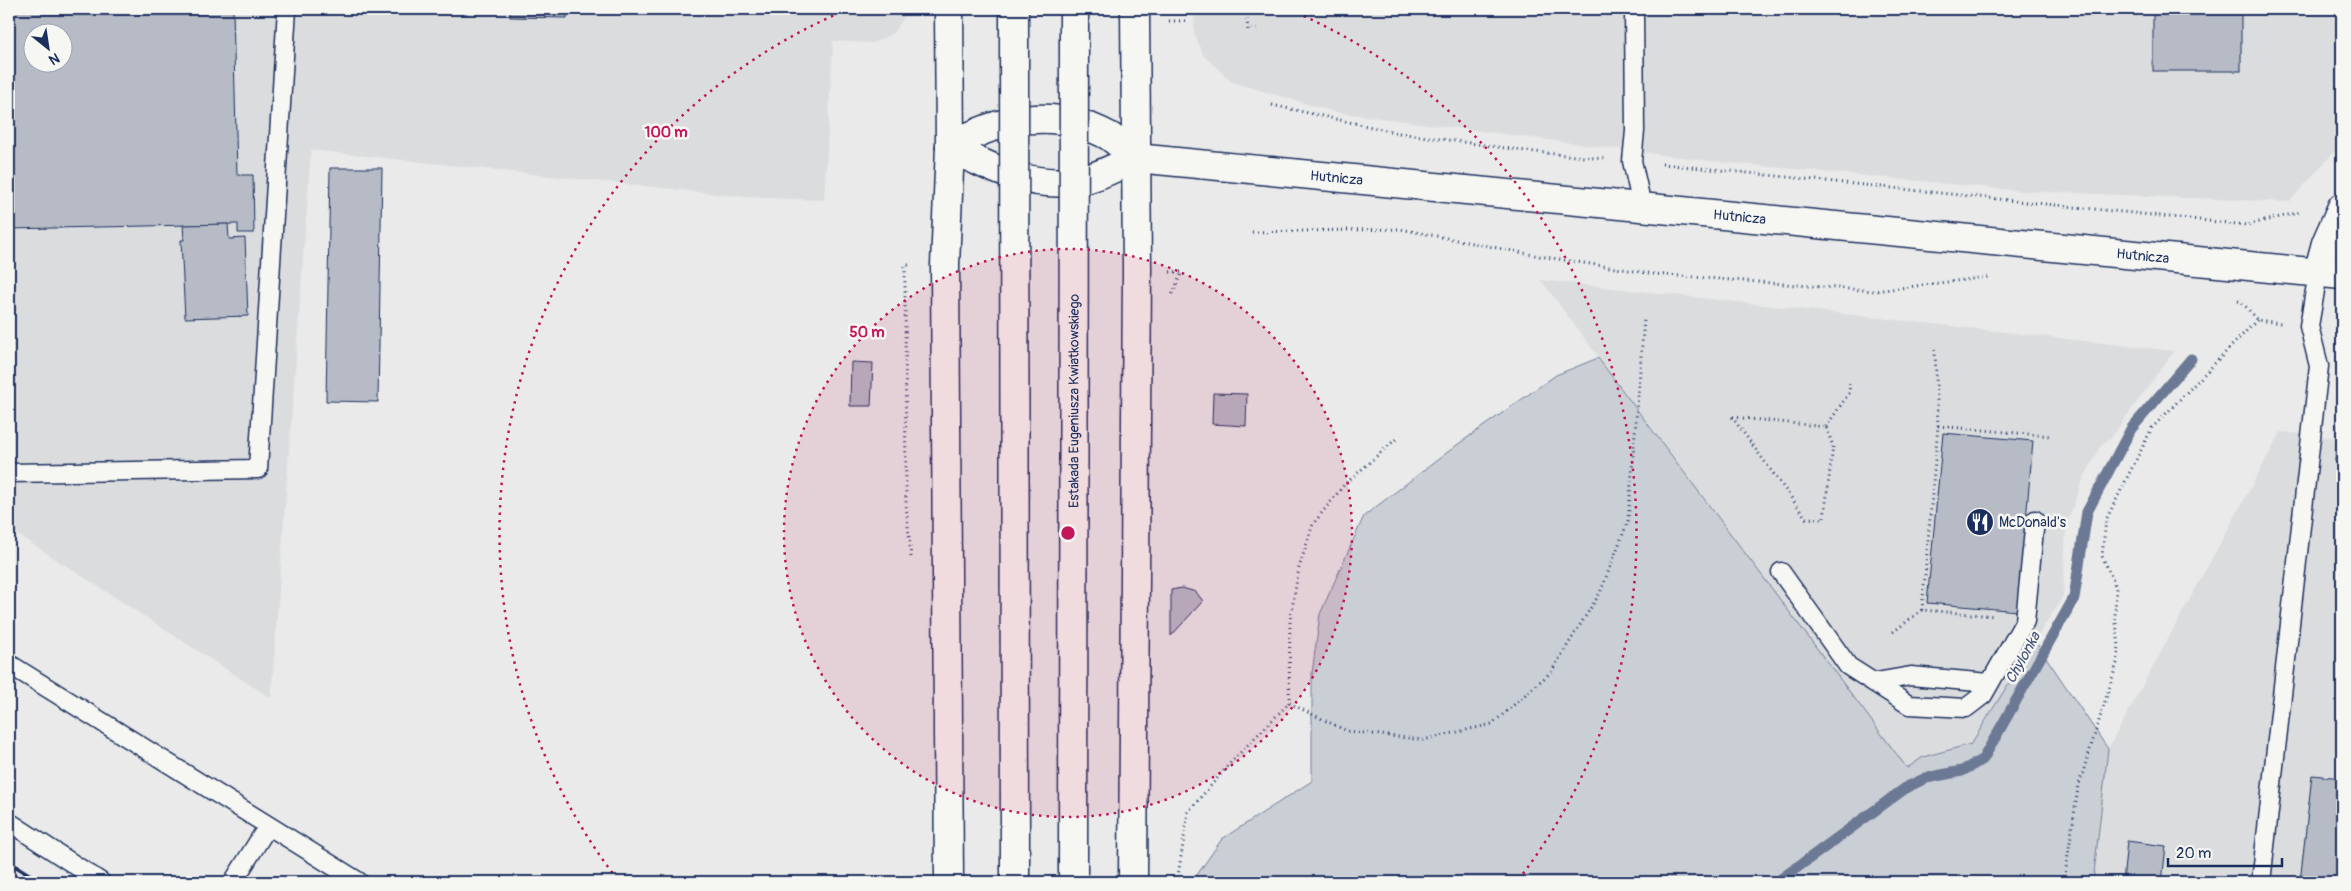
<svg xmlns="http://www.w3.org/2000/svg" width="2351" height="891" font-family="Pangolin,sans-serif">
<style>
.built{fill:#dadcde;fill-rule:evenodd}
.green{fill:#caced5;stroke:#727e9a}
.lines{fill:none;stroke-linecap:round;stroke-linejoin:round}
.stream{stroke:#6c7995;stroke-width:11}
.building{fill:#b6bbc6;stroke:#1b2f5e;fill-rule:evenodd}
.lane-casing{stroke:#1b2f5e;stroke-width:21}
.street-casing{stroke:#1b2f5e;stroke-width:31}
.secondary-casing{stroke:#1b2f5e;stroke-width:31}
.highway-casing{stroke:#1b2f5e;stroke-width:31}
.path{stroke:#1b2f5e;stroke-width:3;stroke-dasharray:1 4;stroke-linecap:butt}
.lane{stroke:#f6f6f2;stroke-width:18}
.street{stroke:#f6f6f2;stroke-width:28}
.secondary{stroke:#f6f6f2;stroke-width:28}
.highway{stroke:#f6f6f2;stroke-width:28}
.rail{stroke:#1b2f5e;stroke-width:4}
.highway-bridge-casing{stroke:#1b2f5e;stroke-width:31;stroke-linecap:butt}
.highway-bridge{stroke:#f6f6f2;stroke-width:28}
.ring{fill:none;stroke:#c2185b;stroke-width:2.5;stroke-dasharray:2.5 5}
.labels{text-anchor:middle;dominant-baseline:central;stroke-width:5;stroke-linejoin:round;paint-order:stroke}
.street-label{font-size:14px;fill:#1b2f5e;stroke:#f6f6f2}
.poi-label{font-size:14px;fill:#1b2f5e;stroke:#f6f6f2;text-anchor:start}
.water-label{font-size:15px;font-style:italic;fill:#44547a;stroke:#f6f6f2}
.centre{fill:#c2185b;stroke:#f6f6f2;stroke-width:2.5}
.ring-label{font-size:15px;text-anchor:middle;font-weight:bold;fill:#c2185b;stroke:#f6f6f2;stroke-width:5;stroke-linejoin:round;paint-order:stroke}
</style>
<rect width="100%" height="100%" fill="#e9eae9"/>
<filter id="ink" filterUnits="userSpaceOnUse"><feTurbulence type="fractalNoise" baseFrequency=".02" numOctaves="2"/><feDisplacementMap in="SourceGraphic" scale="10" xChannelSelector="R" yChannelSelector="G"/><feConvolveMatrix kernelMatrix="1 2 1 2 8 2 1 2 1" color-interpolation-filters="sRGB"/></filter>
<g filter="url(#ink)">
<g class="built">
<path d="M9,9h901l-17,24 -20,10 -40,-2 -9,159 -78,-3 -435,-47 -40,548 -262,-169zM32,32h30v30h-30z"/>
<path d="M1195,9h1147v134l-53,59 -265,-11 -314,-30 -375,-49 -103,-30 -28,-26 -10,-23z"/>
<path d="M1541,280l633,71 -64,88 -9,6 -19,37 -16,44 -3,70 -92,148 -48,13 -16,12z"/>
<path d="M2339,424h3v458h-249l15,-133 173,-317 56,6z"/>
</g>
<path class="green" d="M1598,358l309,410 16,-11 48,-13 64,-103 73,108 -15,133h-901l30,-43 90,-58v-108l8,-59 44,-98 93,-71 99,-70z"/>
<g class="lines">
<path class="stream" d="M1777,882l130,-95 19,-9 36,-7 21,-12 91,-161 13,-86 44,-83 60,-70"/>
</g>
<g class="building">
<path d="M9,9h224l4,166h16l1,58h-16v-9h-2l-227,5zM32,32h30v30h-30z"/>
<path d="M510,9h57v9l-57,-1z"/>
<rect x="2153" y="9" width="88" height="62"/>
<path d="M330,168h52l-4,234 -52,-1z"/>
<path d="M228,224l1,15 16,-1 3,78 -63,2 -4,-78h3l-1,-15z"/>
<path d="M851,362l22,1 -2,43h-21z"/>
<path d="M1213,393l34,1 -1,32 -34,-2z"/>
<path d="M2339,424h3v38l-7,-1z"/>
<path d="M1943,433l90,8 -15,170 -91,-8z"/>
<path d="M1182,588l14,4 7,9 -32,35v-46z"/>
<path d="M2312,775l30,3v44l-4,42 4,1v17h-42z"/>
<path d="M2342,822v43l-4,-1z"/>
<path d="M2127,841l39,5 -4,36h-39z"/>
</g>
<g class="lines">
<g class="lane-casing">
<g id="lane">
<path d="M1634,9l1,122 -3,30 10,45"/>
<path d="M9,473l249,-4 29,-460"/>
<path d="M1781,572l67,94 61,39 57,3 17,-13 42,-74 10,-101"/>
<path d="M9,664l350,218"/>
<path d="M1876,682l35,-6 78,7"/>
<path d="M9,822l92,60"/>
<path d="M233,882l35,-56"/>
<path d="M2261,882l58,-516 -10,-40 9,-53"/>
</g>
</g>
<g class="street-casing">
<path id="street" d="M2318,273l8,-30 16,-36"/>
</g>
<g class="secondary-casing">
<g id="secondary">
<path id="s1" d="M950,147c41,22 85,43 132,33 19,-4 37,-15 54,-22l1206,117"/>
<path d="M950,147c49,-30 106,-40 159,-11 9,6 18,15 27,22"/>
</g>
</g>
<g class="highway-casing">
<g id="highway">
<path d="M949,9l1,138 -5,118 4,617"/>
<path d="M1133,882l4,-612 -2,-261"/>
</g>
</g>
<g class="path">
<path d="M1186,12l60,-3 2,21 9,-1"/>
<path d="M1169,21h17"/>
<path d="M1272,105l127,28 127,18 78,8"/>
<path d="M1662,164l585,61 54,-13"/>
<path d="M1252,232l148,-3 139,27 115,18 221,17 113,-14"/>
<path d="M1170,272h12l-10,23"/>
<path d="M2238,301l4,1 15,18 24,3"/>
<path d="M1732,417l74,101 18,1 9,-73 -7,-19"/>
<path d="M1733,417l93,10"/>
<path d="M1938,426l113,10"/>
<path d="M1826,427l23,-34 1,-11"/>
<path d="M911,557l-5,-52 -1,-216v-24h6"/>
<path d="M1922,610l16,-184 -3,-76"/>
<path d="M1893,632l29,-22 73,6"/>
<path d="M1289,703l1,-83 9,-52 14,-44 31,-39 52,-46"/>
<path d="M1177,882l11,-70 45,-52 56,-57 58,28 76,9 69,-16 59,-52 49,-79 28,-72 16,-202"/>
<path d="M2064,882l14,-94 39,-125 2,-17 -4,-30 1,-29 -14,-31 4,-36 46,-92 105,-108"/>
</g>
<use href="#lane" class="lane"/>
<use href="#street" class="street"/>
<use href="#secondary" class="secondary"/>
<use href="#highway" class="highway"/>
<path class="rail" d="M9,862l32,20"/>
<g class="highway-bridge-casing">
<g id="highway-bridge">
<path d="M1014,9l1,873"/>
<path id="s2" d="M1073,882l1,-873"/>
</g>
</g>
<use href="#highway-bridge" class="highway-bridge"/>
</g>
</g>
<circle cx="1068" cy="533" r="284" fill="#c2185b" fill-opacity=".12"/>
<g class="ring">
<circle cx="1068" cy="533" r="284"/>
<path d="M617 879A568 568 0 0 1 846 10M1290 10A568 568 0 0 1 1519 879"/>
</g>
<defs>
<g id="restaurant-disc" transform="scale(1.4375)"><circle r="9.5" fill="#1b2f5e" stroke="#f6f6f2"/><path d="M-5-6h1v4h1v-4h1v4h1v-4h1v5L-1.5 .5V6h-2V.5L-5-1ZM5-6V6H3V1.5H1.5Q1.5-4 5-6Z" fill="#fff"/></g>
</defs>
<g fill-rule="evenodd">
<use href="#restaurant-disc" x="1980" y="522"/>
</g>
<g class="labels">
<g class="street-label">
<text stroke="none"><textPath href="#s1" startOffset="399">Hutnicza</textPath></text>
<text stroke="none"><textPath href="#s1" startOffset="804">Hutnicza</textPath></text>
<text stroke="none"><textPath href="#s1" startOffset="1209">Hutnicza</textPath></text>
<text stroke="none"><textPath href="#s2" startOffset="481">Estakada Eugeniusza Kwiatkowskiego</textPath></text>
</g>
<g class="poi-label">
<text x="1999" y="522">McDonald's</text>
</g>
<g class="water-label">
<text transform="translate(2023 658) rotate(-61)">Chylonka</text>
</g>
</g>
<circle cx="1068" cy="533" r="8" class="centre"/>
<g class="ring-label">
<text x="666" y="137">100 m</text>
<text x="867" y="337">50 m</text>
</g>
<rect width="2351" height="891" fill="none" stroke="#f6f6f2" stroke-width="30"/>
<rect x="15" y="15" width="2321" height="861" fill="none" stroke="#1b2f5e" stroke-width="2" filter="url(#ink)"/>
<g transform="translate(48 48) rotate(150)"><circle r="24" fill="#f6f6f2" stroke="#9ea6b7"/>
<path d="M0-4L9 19L0 12L-9 19Z" fill="#1b2f5e"/>
<text y="-8" font-size="14" font-weight="bold" text-anchor="middle" fill="#1b2f5e">N</text>
</g>
<path d="M2168 858v8h114v-8" fill="none" stroke="#1b2f5e" stroke-width="2.5"/>
<text x="2176" y="858" font-size="15" fill="#1b2f5e" stroke="#f6f6f2" stroke-width="4" paint-order="stroke">20 m</text>
</svg>
